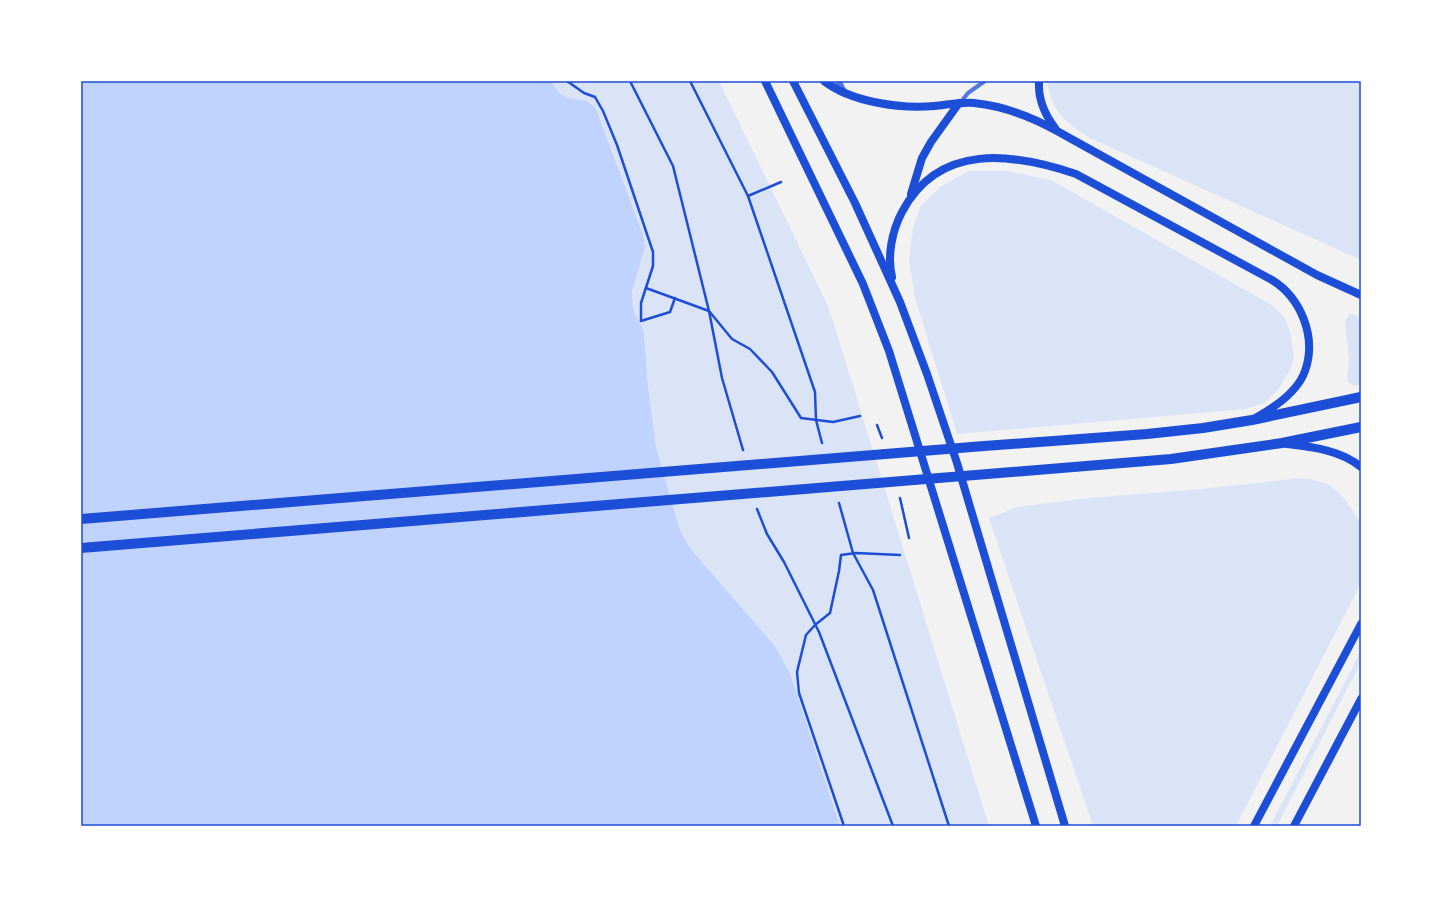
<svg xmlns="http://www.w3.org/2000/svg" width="1442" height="907" font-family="Manrope,sans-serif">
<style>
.green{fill:#dbe4f7}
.water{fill:#bfd3fe}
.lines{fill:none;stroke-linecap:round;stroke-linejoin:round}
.path{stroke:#1d4ed8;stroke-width:2.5}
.minor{stroke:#5277de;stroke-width:4}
.tertiary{stroke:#5277de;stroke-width:7}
.secondary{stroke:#1d4ed8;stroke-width:8}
.primary{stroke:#1d4ed8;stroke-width:10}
.neatline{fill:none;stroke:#1d4ed8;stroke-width:1.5}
</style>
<rect width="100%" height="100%" fill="#f2f2f2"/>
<g class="green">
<path d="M551,81h168l110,227 160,518h-149l-50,-153 -67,-87 -28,-32 -9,-12 -7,-15 -23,-80 -8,-61 -4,-52 -2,-8 -6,-10 -3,-9 -1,-15 13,-45 -53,-144c-7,-3 -12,-2 -19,-3 -11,-2 -16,-11 -22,-19z"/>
<path d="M1047,81h314v179l-269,-121c-25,-15 -41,-27 -45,-58z"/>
<path d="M969,171h38l44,9 224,127 11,13 5,15 3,23 -4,12 -13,21 -13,12 -18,6 -289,25 -42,-136 -6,-37 4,-34 7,-20 20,-20z"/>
<path d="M1349,314h3l9,4v66l-7,2 -6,-4 -1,-4 2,-19 -4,-38z"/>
<path d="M1301,478l13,2 14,4 10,8 8,9 15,22v60l-125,243h-143l-104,-308 28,-11 71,-9 113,-9z"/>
<path d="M1361,651v11l-84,164h-7z"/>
</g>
<path class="water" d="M81,81h470c4,5 7,12 13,15 12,7 22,-1 32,13l47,126 2,12 -13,45 1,15 3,9 6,10 2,8 4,52 8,61 23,80 7,15 9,12 79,91 16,28 50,153h-759z"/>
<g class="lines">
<g class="path">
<path d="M567,81l17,12 11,4 8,14 14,34 36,107v14l-12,37v18l29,-9 5,-14"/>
<path d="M630,81l43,85 36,145 13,67 21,72"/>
<path d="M690,81l58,115 67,196 1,28 6,23"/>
<path d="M748,196l33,-14"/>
<path d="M646,288l63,23 23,28 18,10 22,23 29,46 32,4 27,-6"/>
<path d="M877,425l5,13"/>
<path d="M900,498l9,40"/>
<path d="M839,503l14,50 20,37 76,236"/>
<path d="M757,509l10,25 17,28 35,70 74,194"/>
<path d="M844,826l-45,-133 -2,-21 9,-37 9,-10 15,-12 9,-42 2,-16 15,-2 44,2"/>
</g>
<path class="minor" d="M960,103l8,-10 17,-12"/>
<path class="tertiary" d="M838,81l6,12"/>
<g class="secondary">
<path d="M765,81l98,203 26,67 147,475"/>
<path d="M793,81l62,122 45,99 27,72 30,89 108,363"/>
<path d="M824,81c27,21 76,28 110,25 13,-1 26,-4 40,-3 30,3 56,13 83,28l260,144 44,20"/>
<path d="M1039,81c-1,17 6,34 16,47"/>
<path d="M911,194l11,-36 9,-16 28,-39"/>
<path d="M892,277c-5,-21 0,-46 10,-65 37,-70 111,-59 174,-38l196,106c29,18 45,57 33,91 -7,20 -30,36 -48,46"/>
<path d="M1287,444c25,3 54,6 74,23"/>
<path d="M1254,826l107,-202"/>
<path d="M1294,826l67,-127"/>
</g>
<g class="primary">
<path d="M81,519l903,-73 163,-12 56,-6 49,-8 109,-23"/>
<path d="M81,548l1090,-89 111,-16 79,-16"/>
</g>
</g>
<rect width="1442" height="907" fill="none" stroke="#ffffff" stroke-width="164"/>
<rect x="82" y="82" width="1278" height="743" class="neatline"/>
</svg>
